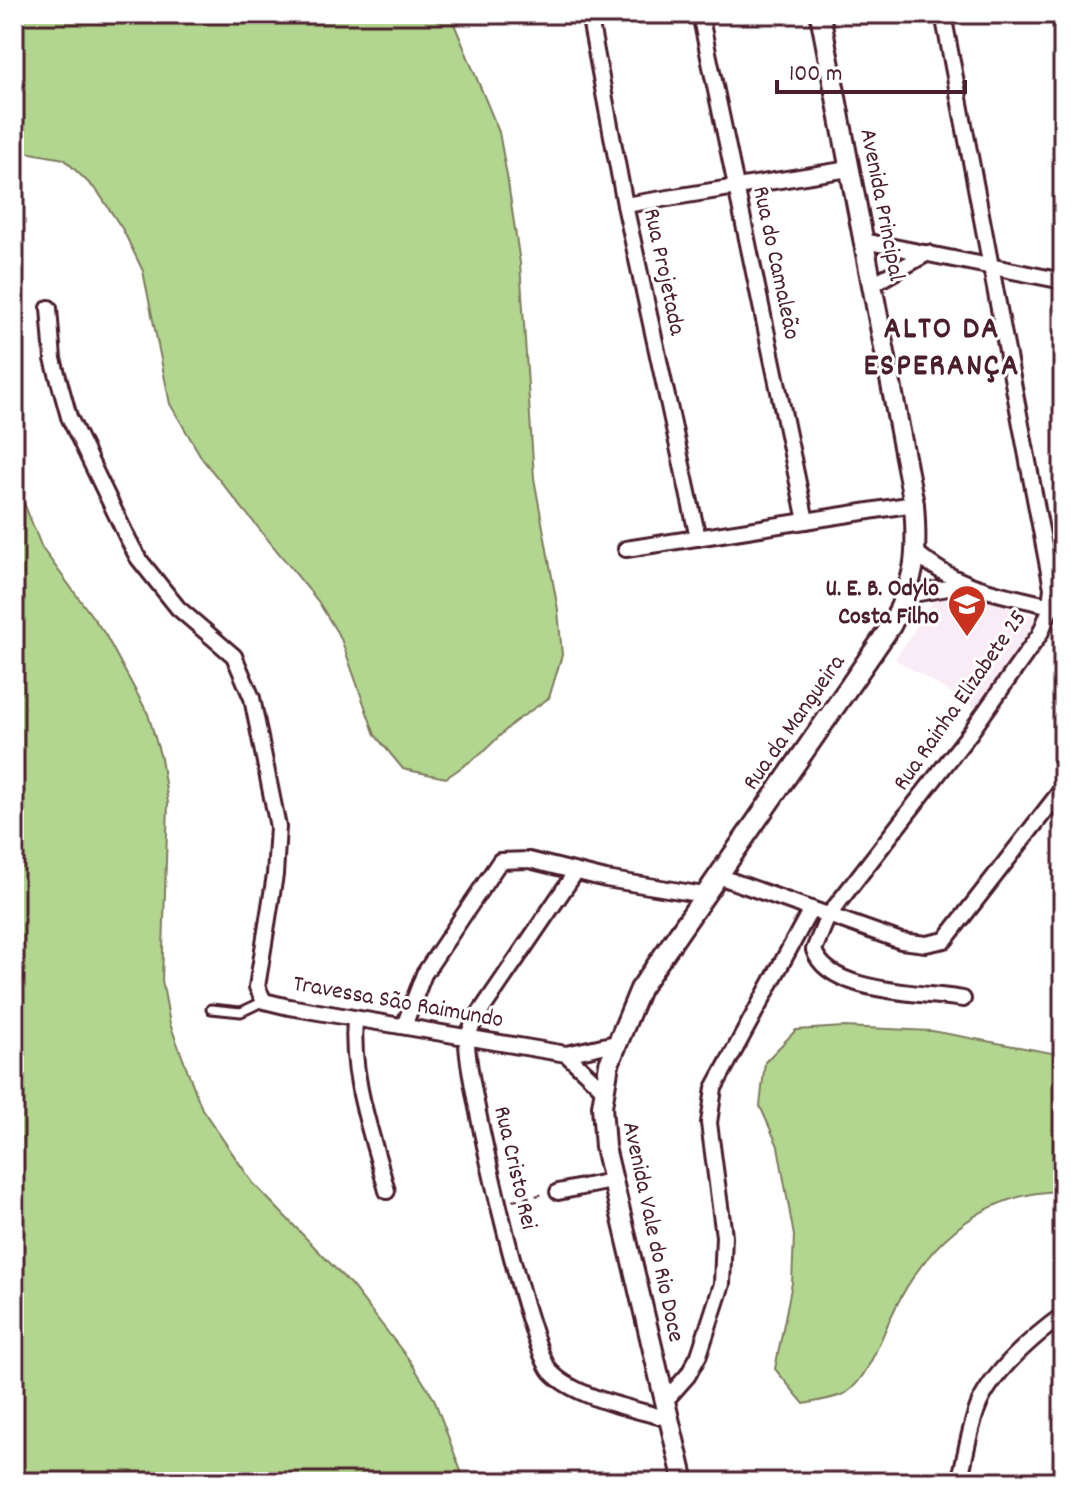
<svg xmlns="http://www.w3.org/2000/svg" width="1077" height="1496" font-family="Dekko,sans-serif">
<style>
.built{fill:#faecf7}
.green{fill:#b2d690;stroke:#7e7a5e;stroke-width:2}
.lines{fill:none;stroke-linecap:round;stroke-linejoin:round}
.service-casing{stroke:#4a1f2b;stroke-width:13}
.minor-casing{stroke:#4a1f2b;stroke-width:20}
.tertiary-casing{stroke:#4a1f2b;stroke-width:24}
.path{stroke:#4a1f2b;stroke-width:2;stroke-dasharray:6 6;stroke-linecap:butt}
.service{stroke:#fff;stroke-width:7}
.minor{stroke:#fff;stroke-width:14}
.tertiary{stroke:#fff;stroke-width:18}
.labels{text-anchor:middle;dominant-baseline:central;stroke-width:6;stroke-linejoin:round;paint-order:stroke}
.street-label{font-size:24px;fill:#4a1f2b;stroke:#fff}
.poi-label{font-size:24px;font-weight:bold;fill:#4a1f2b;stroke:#fff;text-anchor:end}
.district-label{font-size:32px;font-weight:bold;letter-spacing:2px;fill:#4a1f2b;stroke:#fff}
</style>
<rect width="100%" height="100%" fill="#fff"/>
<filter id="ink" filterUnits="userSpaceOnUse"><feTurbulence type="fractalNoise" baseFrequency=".0125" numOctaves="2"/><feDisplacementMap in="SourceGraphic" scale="16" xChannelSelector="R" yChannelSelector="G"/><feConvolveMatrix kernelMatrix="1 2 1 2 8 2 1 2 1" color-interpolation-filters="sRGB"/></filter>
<g filter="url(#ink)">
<path class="built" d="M970,595l69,22 -63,91 -81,-49 41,-61z"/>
<g class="green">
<path d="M14,14h436l49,118 8,44 13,87 14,215 24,132 4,45 -13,43 -36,25 -32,31 -35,24 -43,-9 -28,-34 -34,-96 -23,-38 -115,-141 -33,-56 -27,-133 -20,-41 -25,-38 -34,-33 -50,-9z"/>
<path d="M14,478l28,70 63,86 43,80 13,44 7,45 -6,177 8,44 32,85 51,74 99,103 58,75 24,38 31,83h-451z"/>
<path d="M844,1027l88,4 131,24v136c-83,1 -140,55 -173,128 -10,22 -23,60 -44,74 -11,6 -30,8 -42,11l-29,-35 17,-86 2,-47 -16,-90 -18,-40 5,-44 31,-32z"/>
</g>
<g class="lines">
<g class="service-casing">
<path id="service" d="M211,1009l30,3 23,-11"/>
</g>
<g class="minor-casing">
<g id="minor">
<path d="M589,14l36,191 73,333"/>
<path d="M700,14l106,507"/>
<path d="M943,14l109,574 -3,24 -9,22 -70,99 -142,183 -14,34c14,44 108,42 149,49"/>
<path d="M625,205l224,-36"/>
<path d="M864,241l199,40"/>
<path d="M873,284l55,-31"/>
<path d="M49,308l4,51 16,58 58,120 11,21 40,50 56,48 18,42 26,129 -3,48 -18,112 7,14 25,6 277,47 50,-11"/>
<path d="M626,549l288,-45"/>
<path d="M918,554c41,37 93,41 145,55"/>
<path d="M907,595l53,-9"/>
<path d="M575,873l-96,141c-4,8 -12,18 -12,27 -1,39 62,307 84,331 24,26 84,37 118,47"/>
<path d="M718,876l183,65 25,3 19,-4 118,-152"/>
<path d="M355,1019c-5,59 17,115 32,172"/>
<path d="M404,1026l20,-52 76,-113 29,-1 77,19 98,16"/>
<path d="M566,1054l38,36"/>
<path d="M558,1192l53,-11"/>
<path d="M665,1401l23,-26 11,-20 23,-71 2,-48 -15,-113 5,-35 97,-179"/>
<path d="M959,1482c7,-26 10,-55 21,-80 16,-33 54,-66 83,-87"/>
</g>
</g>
<g class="tertiary-casing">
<path id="tertiary" d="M684,1482l-79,-335 -3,-41 7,-42 31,-75 251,-363c25,-49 27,-68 23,-122l-94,-490"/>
</g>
<path class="path" d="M512,1200l33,-6"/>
<use href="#service" class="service"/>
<use href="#minor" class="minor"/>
<use href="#tertiary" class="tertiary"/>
</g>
</g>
<defs>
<g id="school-pin" transform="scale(2)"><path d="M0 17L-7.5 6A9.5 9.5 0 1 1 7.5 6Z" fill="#c8321e" stroke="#fff"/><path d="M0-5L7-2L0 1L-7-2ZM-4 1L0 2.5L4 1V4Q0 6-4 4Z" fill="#fff"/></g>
</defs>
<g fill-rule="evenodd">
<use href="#school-pin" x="967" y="604"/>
</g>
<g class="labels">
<g class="street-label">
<text transform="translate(881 205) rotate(79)">Avenida Principal</text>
<text transform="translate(775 263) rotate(78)">Rua do Camaleão</text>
<text transform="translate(663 272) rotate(78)">Rua Projetada</text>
<text transform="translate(961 701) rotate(-55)">Rua Rainha Elizabete 25</text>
<text transform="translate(795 723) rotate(-55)">Rua da Mangueira</text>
<text transform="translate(398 1003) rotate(10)">Travessa São Raimundo</text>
<text transform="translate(514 1168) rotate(77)">Rua Cristo Rei</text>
<text transform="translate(652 1232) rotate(78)">Avenida Vale do Rio Doce</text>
</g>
<g class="poi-label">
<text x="939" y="590">U. E. B. Odylo<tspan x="939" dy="28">Costa Filho</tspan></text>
</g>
<g class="district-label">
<text x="942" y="331">ALTO DA<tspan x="942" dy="37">ESPERANÇA</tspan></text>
</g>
</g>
<rect width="1077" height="1496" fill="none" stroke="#fff" stroke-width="48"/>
<rect x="24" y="24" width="1029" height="1448" fill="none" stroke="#4a1f2b" stroke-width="3" filter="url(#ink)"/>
<path d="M777 80v12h188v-12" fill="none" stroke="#4a1f2b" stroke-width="4"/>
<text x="789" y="80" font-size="24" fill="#4a1f2b" stroke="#ffffff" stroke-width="6" paint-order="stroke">100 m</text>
</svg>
